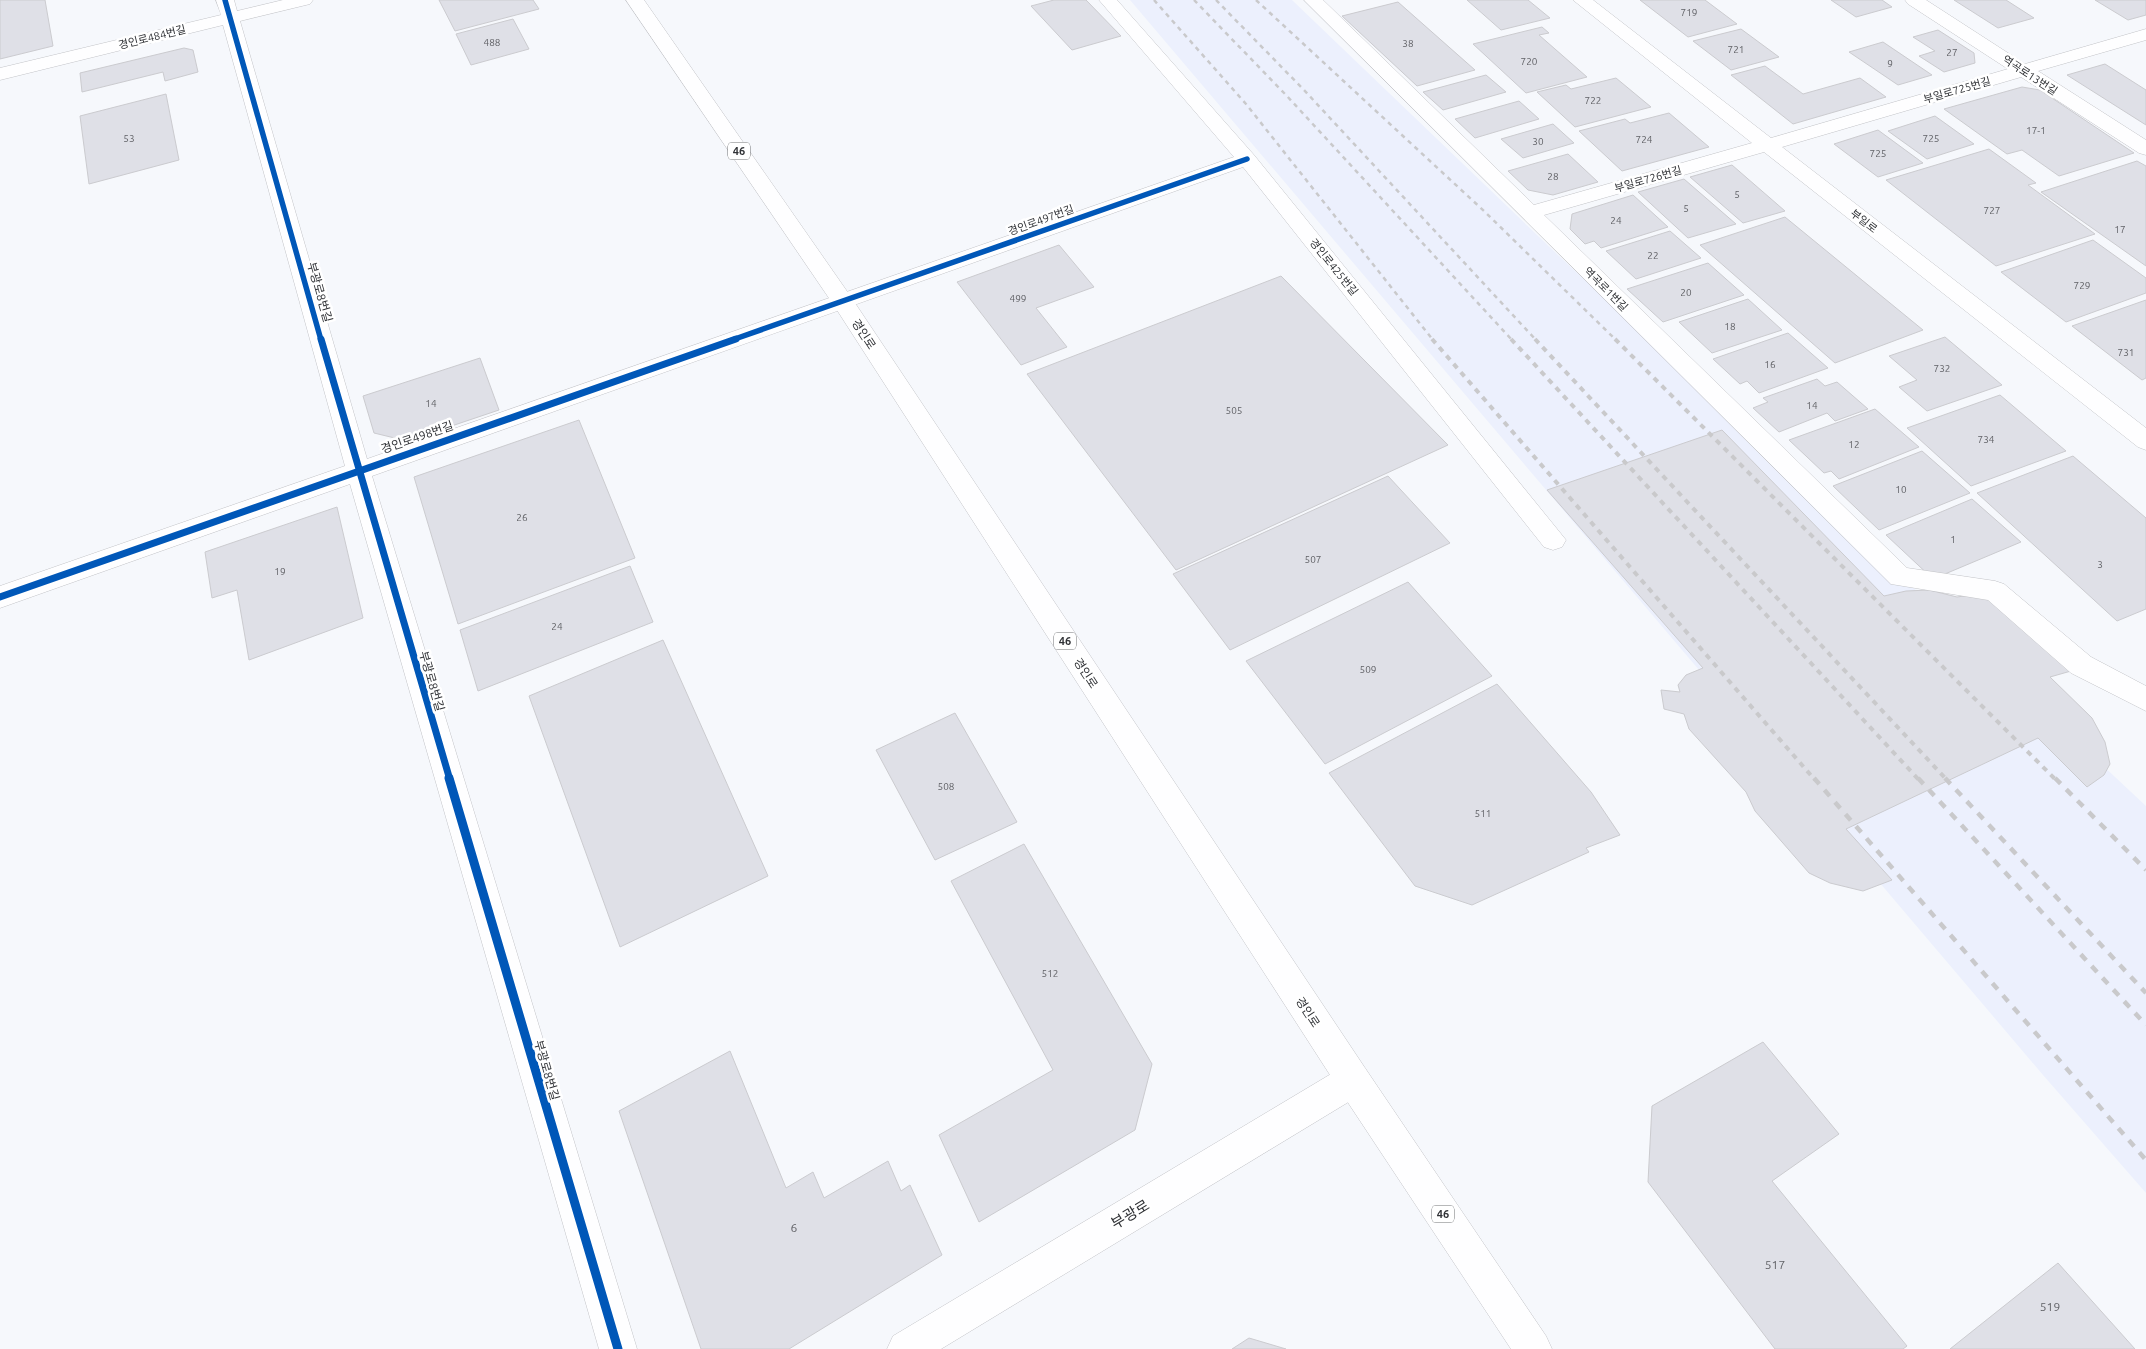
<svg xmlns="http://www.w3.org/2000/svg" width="2146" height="1349" font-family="Ubuntu,'Noto Sans KR',sans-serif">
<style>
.built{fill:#ecf0fd}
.building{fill:#dfe0e7;stroke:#cbcbcf}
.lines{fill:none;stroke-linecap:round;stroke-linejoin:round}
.minor-casing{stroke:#c3c4c8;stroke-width:1}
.major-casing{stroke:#c3c4c8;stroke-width:1}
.minor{fill:#fefeff;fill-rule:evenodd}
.major{fill:#fefeff;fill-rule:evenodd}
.rail-far2{stroke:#c9c9cb;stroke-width:2.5;stroke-dasharray:4.5 4.5;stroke-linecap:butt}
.rail-far1{stroke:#c9c9cb;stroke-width:4;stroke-dasharray:5.5 5.5;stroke-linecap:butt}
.rail{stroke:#c9c9cb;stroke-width:4.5;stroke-dasharray:8 8;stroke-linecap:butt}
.cycleway-far2-casing{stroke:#fff;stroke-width:8}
.cycleway-far1-casing{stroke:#fff;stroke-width:10}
.cycleway-casing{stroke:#fff;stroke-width:12}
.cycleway-far2{stroke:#0057b8;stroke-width:5.5}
.cycleway-far1{stroke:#0057b8;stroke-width:7}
.cycleway{stroke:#0057b8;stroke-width:9}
.labels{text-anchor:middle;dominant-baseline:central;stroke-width:5;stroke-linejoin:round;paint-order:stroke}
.number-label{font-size:10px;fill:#606166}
.far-street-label{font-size:11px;fill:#303236;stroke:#fff}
.shield{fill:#fff;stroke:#6e7072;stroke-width:1}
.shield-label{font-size:11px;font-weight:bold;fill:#303236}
.street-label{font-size:12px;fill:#303236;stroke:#fff}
.near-number-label{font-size:12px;fill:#606166}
.near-street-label{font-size:15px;fill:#303236;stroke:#fff}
</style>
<rect width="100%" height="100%" fill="#f6f8fc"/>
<path class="built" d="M1130,0h162l266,255 588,551v387l-103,-118z"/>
<g class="building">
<path d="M0,0h45l8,46 -53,13z"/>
<path d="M439,0h94l6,9 -84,22z"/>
<path d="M1054,0h32l35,36 -49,14 -41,-44z"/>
<path d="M1467,0h61l22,18 -49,12z"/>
<path d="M1640,0h65l32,24 -49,13z"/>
<path d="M1831,0h51l10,7 -36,10z"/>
<path d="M1954,0h52l28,18 -36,10z"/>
<path d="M2095,0h51v15l-18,5z"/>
<path d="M1398,2l77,68 -58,16 -75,-70z"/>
<path d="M513,19l16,30 -58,16 -15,-31z"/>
<path d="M1542,27l7,6 -10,2 48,42 -61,16 -53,-49z"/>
<path d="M1741,29l38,28 -48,13 -38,-29z"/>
<path d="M1938,30l36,23 1,10 -31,9 -25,-16 16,-5 -22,-14z"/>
<path d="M1883,42l49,33 -34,10 -49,-33z"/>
<path d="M184,48l9,2 5,22 -33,9 -2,-9 -81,20 -2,-19z"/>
<path d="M2105,64l41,26v35l-79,-50z"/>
<path d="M1765,66l38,28 57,-16 26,19 -93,27 -62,-49z"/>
<path d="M1486,75l20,17 -63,18 -20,-18z"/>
<path d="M1616,78l35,29 -76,20 -38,-35 29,-7 5,4z"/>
<path d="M2022,87l18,3 94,63 -75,23 -37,-26 -15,4 -63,-45z"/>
<path d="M166,94l13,66 -90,24 -9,-68z"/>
<path d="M1519,101l20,18 -64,19 -20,-19z"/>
<path d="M1669,113l40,34 -87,24 -43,-40 46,-12 5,4z"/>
<path d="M1935,116l39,28 -47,15 -39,-28z"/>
<path d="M1553,124l21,19 -51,15 -22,-19z"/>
<path d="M1878,130l45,33 -45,14 -44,-33z"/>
<path d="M1989,149l47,34 -8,2 67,49 -99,32 -110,-86z"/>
<path d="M1568,154l30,28 -45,13 -25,-5 -20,-19z"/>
<path d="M2137,161l9,5v100l-105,-74z"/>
<path d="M1732,165l53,46 -42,12 -53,-46z"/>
<path d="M1684,179l52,45 -48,14 -50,-46z"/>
<path d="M1633,195l35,32 -67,21 -7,-7 -9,3 -15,-15 2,-15z"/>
<path d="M1785,217l138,113 -88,33 -135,-118z"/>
<path d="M1670,231l31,27 -65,21 -30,-28z"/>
<path d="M2093,240l53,38v15l-80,29 -65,-50z"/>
<path d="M1059,245l35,42 -58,21 31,39 -46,18 -64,-83z"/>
<path d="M1708,263l36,32 -81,27 -36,-33z"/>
<path d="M1281,276l167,169 -272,125 -149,-196z"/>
<path d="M1748,299l34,31 -70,23 -33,-31z"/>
<path d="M2146,300v78l-4,2 -70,-54z"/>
<path d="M1788,333l40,35 -69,25 -12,-12 -7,3 -27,-25z"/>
<path d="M1945,337l57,48 -75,26 -28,-24 18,-7 -28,-24z"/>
<path d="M480,358l19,52 -92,31 -33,-8 -11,-37z"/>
<path d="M1817,379l8,7 12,-4 31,27 -33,12 -8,-8 -48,19 -26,-24 15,-6 -5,-4z"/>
<path d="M2000,395l66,56 -95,35 -64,-58z"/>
<path d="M1875,409l44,38 -80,32 -8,-8 -7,2 -35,-33z"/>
<path d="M579,420l56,138 -177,66 -44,-147z"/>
<path d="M1722,430l162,166 22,-5 23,-1 28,7 27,-4 87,78 -21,6 42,41 13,24 5,22 -6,11 -17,12 -49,-49 -192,91 46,51 -29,11 -33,-8 -21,-10 -54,-62 -9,-19 -57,-63 -5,-15 -20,-5 -3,-19 19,2 -2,-7 8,-10 17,-7 -156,-178z"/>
<path d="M1922,451l48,42 -91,37 -46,-44z"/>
<path d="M2073,456l73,62v91l-29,12 -140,-128z"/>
<path d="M1388,476l62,67 -220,107 -57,-76z"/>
<path d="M1972,499l49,43 -88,37 -47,-44z"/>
<path d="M337,507l26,111 -114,42 -12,-70 -25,8 -7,-46z"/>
<path d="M630,566l23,56 -175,69 -18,-61z"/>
<path d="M1408,582l84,94 -167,88 -79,-103z"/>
<path d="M663,640l105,236 -148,71 -91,-251z"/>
<path d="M1497,684l94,108 29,43 -34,13 3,4 -117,53 -57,-19 -86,-113z"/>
<path d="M955,713l62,109 -82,38 -59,-110z"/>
<path d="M1024,844l128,220 -17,66 -156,92 -40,-87 114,-65 -102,-189z"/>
<path d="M1763,1042l76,92 -67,47 135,165 -4,3h-128l-127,-167 4,-76z"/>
<path d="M730,1051l56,137 27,-16 11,26 64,-37 13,30 9,-6 32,70 -153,94h-88l-82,-238z"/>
<path d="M2058,1263l77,86h-185z"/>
<path d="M1249,1338l37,11h-54z"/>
</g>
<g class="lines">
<g class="minor-casing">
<g id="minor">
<path d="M216,0h18l3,11 46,-11h30l-3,4 -70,17 127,438 867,-302 -135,-157h18l137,155 312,385 -4,7 -9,3 -9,-3 -301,-380 -871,309 265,873h-38l-249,-865 -350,124v-22l345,-120 -122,-441 -223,55v-12l221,-53z"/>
<path d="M1304,0h19l211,205 218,-62 -179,-143h20l178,138 237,-69 -100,-65 -3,-4h21l99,64 121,-35v11l-108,31 108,69v15l-7,-2 -118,-76 -239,70 364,281v22l-8,-3 -374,-295 -220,63 363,353 88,13 9,3 87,73 55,29v25l-75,-38 -83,-73 -97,-16z"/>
<path d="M1353,1063l12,5 5,12 -5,12 -424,257h-54l6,-13 448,-268z"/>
</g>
</g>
<g class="major-casing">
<path id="major" d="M626,0h18l207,297 514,771 181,268 6,13h-41l-170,-257 -506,-785z"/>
</g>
<use href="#minor" class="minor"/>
<use href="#major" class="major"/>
<g class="rail-far2">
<path d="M1154,0l92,104 187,236"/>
<path d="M1194,0l92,95 226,245"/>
<path d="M1216,0l88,90 232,250"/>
<path d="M1256,0l228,211 132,129"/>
</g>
<g class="rail-far1">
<path d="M1432,339l383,441"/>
<path d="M1511,339l408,441"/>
<path d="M1535,339l412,441"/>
<path d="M1615,339l441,441"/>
</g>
<g class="rail">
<path d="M1814,778l332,382"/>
<path d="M1918,778l228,247"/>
<path d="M1945,778l201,215"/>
<path d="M2055,778l91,92"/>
</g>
<g class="cycleway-far2-casing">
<g id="cycleway-far2">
<path d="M225,0l96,340"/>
<path d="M732,340l515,-181"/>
</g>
</g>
<g class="cycleway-far1-casing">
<g id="cycleway-far1">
<path d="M321,339l129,441"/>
<path d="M0,597l736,-258"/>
</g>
</g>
<g class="cycleway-casing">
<path id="cycleway" d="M449,778l169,571"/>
</g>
<use href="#cycleway-far2" class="cycleway-far2"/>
<use href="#cycleway-far1" class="cycleway-far1"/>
<use href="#cycleway" class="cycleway"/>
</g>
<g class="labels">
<g class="number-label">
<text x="1689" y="12">719</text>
<text x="492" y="42">488</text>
<text x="1408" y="43">38</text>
<text x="1736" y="49">721</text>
<text x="1952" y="52">27</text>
<text x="1529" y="61">720</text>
<text x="1890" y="63">9</text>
<text x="1593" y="100">722</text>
<text x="2036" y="130">17-1</text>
<text x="129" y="138">53</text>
<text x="1931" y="138">725</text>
<text x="1644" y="139">724</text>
<text x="1538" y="141">30</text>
<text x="1878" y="153">725</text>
<text x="1553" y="176">28</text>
<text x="1737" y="194">5</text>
<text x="1686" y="208">5</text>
<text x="1992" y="210">727</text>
<text x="1616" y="220">24</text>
<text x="2120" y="229">17</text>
<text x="1653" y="255">22</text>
<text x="2082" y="285">729</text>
<text x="1686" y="292">20</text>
<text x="1018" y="298">499</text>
<text x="1730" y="326">18</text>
<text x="2126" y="352">731</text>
<text x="1770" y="364">16</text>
<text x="1942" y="368">732</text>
<text x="431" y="403">14</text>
<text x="1812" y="405">14</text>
<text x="1234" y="410">505</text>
<text x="1986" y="439">734</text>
<text x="1854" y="444">12</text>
<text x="1901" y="489">10</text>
<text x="522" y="517">26</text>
<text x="1953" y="539">1</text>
<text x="1313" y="559">507</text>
<text x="2100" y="564">3</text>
<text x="280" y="571">19</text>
<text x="557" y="626">24</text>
<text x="1368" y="669">509</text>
<text x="946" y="786">508</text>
<text x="1483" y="813">511</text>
<text x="1050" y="973">512</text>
</g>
<g class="far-street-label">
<text transform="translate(152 37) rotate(-14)">경인로484번길</text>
<text transform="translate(2030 75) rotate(33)">역곡로13번길</text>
<text transform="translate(1957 90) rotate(-16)">부일로725번길</text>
<text transform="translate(1648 179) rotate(-16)">부일로726번길</text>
<text transform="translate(1041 220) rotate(-20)">경인로497번길</text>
<text transform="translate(1864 221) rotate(38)">부일로</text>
<text transform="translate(1334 267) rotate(51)">경인로425번길</text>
<text transform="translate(1606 289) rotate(45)">역곡로1번길</text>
</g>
<g class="shield">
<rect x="728" y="142.5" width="22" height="17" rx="4"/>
<rect x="1054" y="632.5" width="22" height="17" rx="4"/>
<rect x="1432" y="1205.5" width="22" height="17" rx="4"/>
</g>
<g class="shield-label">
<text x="739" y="151">46</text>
<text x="1065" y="641">46</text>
<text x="1443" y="1214">46</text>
</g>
<g class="street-label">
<text transform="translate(320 292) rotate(74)">부광로8번길</text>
<text transform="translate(864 334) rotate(57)">경인로</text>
<text transform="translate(417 437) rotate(-19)">경인로498번길</text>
<text transform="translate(1086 673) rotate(57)">경인로</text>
<text transform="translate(432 681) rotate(74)">부광로8번길</text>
<text transform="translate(1308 1012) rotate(57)">경인로</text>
<text transform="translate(547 1070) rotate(74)">부광로8번길</text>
</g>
<g class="near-number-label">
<text x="794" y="1227">6</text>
<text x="1775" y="1264">517</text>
<text x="2050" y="1306">519</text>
</g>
<g class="near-street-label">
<text transform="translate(1130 1214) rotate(-31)">부광로</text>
</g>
</g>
</svg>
